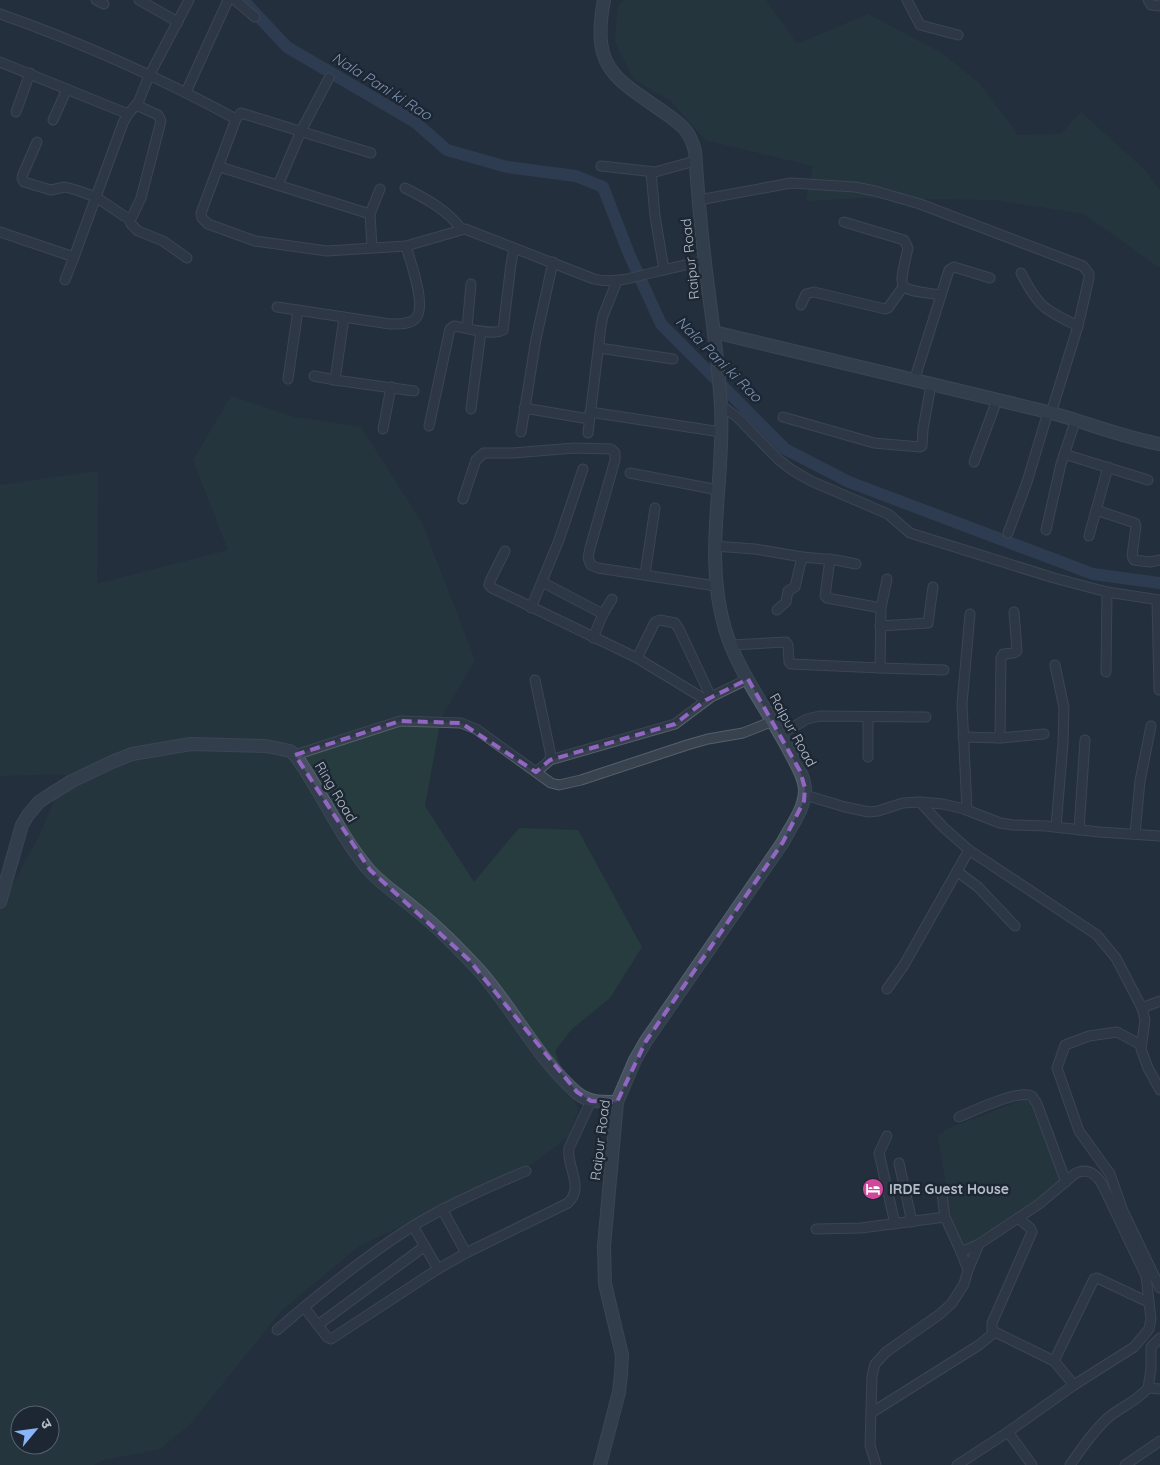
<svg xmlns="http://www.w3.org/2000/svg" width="1160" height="1465" font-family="Quicksand,'Noto Sans Devanagari',sans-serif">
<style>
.green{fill:#263c3f;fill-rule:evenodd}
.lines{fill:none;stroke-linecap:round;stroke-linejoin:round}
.river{stroke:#394c67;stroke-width:12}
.street-casing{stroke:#565f6c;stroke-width:11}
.secondary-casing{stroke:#565f6c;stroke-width:14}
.street{stroke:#38414e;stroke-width:9}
.secondary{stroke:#465061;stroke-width:12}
.marked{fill:none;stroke:#9266c3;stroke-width:4;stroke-dasharray:10 6;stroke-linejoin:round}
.labels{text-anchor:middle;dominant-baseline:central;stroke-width:5;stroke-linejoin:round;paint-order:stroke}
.street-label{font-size:14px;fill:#b4bcc9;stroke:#1d2633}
.poi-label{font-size:14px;font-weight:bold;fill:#b4bcc9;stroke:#1d2633;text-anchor:start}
.water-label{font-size:15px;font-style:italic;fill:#7c92b1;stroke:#1d2633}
</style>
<rect width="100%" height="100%" fill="#242f3e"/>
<g class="green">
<path d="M624,0h142l31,44 71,-30 72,38 38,30 40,53 43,-1 20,-22 65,59 14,20v77l-76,-54 -87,-14 -137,-2 -54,3 7,-35 -108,-26 -34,-39 -38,-22 -18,-38 3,-35z"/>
<path d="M231,396l63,21 67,10 61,96 53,137 -34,58 -16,88 49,76 45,-54 59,2 64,117 -32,51 -39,32 -16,21 23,59 -9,26 -41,31 -169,79 -78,65 -90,112 -31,26 -57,11 -9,5h-94v-557l40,-74 25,-60 -65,2v-291l98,-14 -1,113 131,-34 -35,-90zM20,1415h30v30h-30z"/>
<path d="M1025,1099l5,4 31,76v4l-88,61 -11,2 -10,-26 -14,-84 9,-7z"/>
</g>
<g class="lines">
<path class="river" d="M243,0l44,47 128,75 32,28 60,17 69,9 27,11 26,67 32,70 124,125 64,33 244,92 67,9"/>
<g class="street-casing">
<g id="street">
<path d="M96,0l8,4"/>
<path d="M139,0l39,22"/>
<path d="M235,0l20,17"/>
<path d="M907,0l13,25 38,10"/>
<path d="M1148,0l3,5 9,1"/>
<path d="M0,14c80,28 162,65 236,105"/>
<path d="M0,62l128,52"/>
<path d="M186,92l42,-92"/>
<path d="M16,112l14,-39"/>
<path d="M53,120l14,-31"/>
<path d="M37,142l-14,32 -1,4 2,4 27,8 14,-3 11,3 20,7 28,19 5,2 3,-1 9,-19 20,-77 -3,-6 -22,-10"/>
<path d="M371,153l-130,-40 -5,6 -35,94 1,5 6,6 47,17 72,10 79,-5 59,-17 129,50c22,5 40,-2 61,-7 17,-4 33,-8 50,-11"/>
<path d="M601,166l54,6 40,-11"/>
<path d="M220,167l150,47"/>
<path d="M651,172l4,44 9,54"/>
<path d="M278,185l23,-54 28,-53"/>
<path d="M405,188c20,10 44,23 56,41"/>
<path d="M699,200l92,-17 64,4 20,4 45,13 163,62 6,8v4l-11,48 -27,87"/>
<path d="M129,218l2,6 7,7 25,10 24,17"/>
<path d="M844,222l60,18 4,8c-10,45 -13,40 33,47"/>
<path d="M0,232l74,25 49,-134 5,-9 10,-11 11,-27 40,-76"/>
<path d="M372,247l-2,-33 10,-25"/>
<path d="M1021,273c17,33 23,37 57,53"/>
<path d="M65,280l9,-23"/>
<path d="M801,305l5,-11 8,-2 71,17 3,-1 15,-21"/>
<path d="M277,307l113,17c8,0 20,1 26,-6 11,-13 -6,-57 -10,-72"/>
<path d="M344,318l-9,62 79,11"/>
<path d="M467,328l4,-44"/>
<path d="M599,348l74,11"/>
<path d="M314,376l21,4"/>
<path d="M288,379l10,-69"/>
<path d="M914,381l35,-111 5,-3 36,11"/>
<path d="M721,405l17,13 41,42 13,10 19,11 77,33 22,19 144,45 53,14 53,8"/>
<path d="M524,408l65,11"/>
<path d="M471,409l10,-78"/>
<path d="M590,412l131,20"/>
<path d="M783,417l91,26 46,4 2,-1 1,-17 8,-44"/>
<path d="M429,426l21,-97 4,-3c13,2 38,10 49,4l8,-66 3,-16"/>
<path d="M383,429l8,-42"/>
<path d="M521,432l15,-93 17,-77"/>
<path d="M588,433l13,-107 2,-10 14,-35"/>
<path d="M1064,454l84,26"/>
<path d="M974,462l23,-62"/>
<path d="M630,473l88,17"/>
<path d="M463,499l13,-39 8,-7h29l61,-5 37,1 4,4v7l-25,88 -2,10 3,7 7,3 118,18"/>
<path d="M1096,510l39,13 1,3 -4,30 2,4 16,2 10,-2"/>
<path d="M1046,530l15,-66 15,-45"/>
<path d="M1008,533l19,-51 21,-70"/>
<path d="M1089,536l19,-69"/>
<path d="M714,546l41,3 47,8 -7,30 -7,4 -2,11 -9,8"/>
<path d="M505,551l-15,30 -1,4 3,3 145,70 18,-36 5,-2 15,3 4,6 32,68"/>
<path d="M802,557l34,3 20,4"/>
<path d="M830,559l-5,37 2,2 54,10 6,-29"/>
<path d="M645,574l10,-66"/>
<path d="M542,582l61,32"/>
<path d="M1157,600l2,90"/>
<path d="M531,608l28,-68 24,-71"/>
<path d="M880,626l48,-3 5,-36"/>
<path d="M593,638l10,-24 9,-15"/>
<path d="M731,645l55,-3 2,3 1,17 2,2 89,4 1,-60"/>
<path d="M637,658l69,42"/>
<path d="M1055,665l9,43 -1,35 -7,84"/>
<path d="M880,668l64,2"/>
<path d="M1106,672l1,-80"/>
<path d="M535,680l16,76 -3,6 -12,10"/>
<path d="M781,734l26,-15 13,-3 106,1"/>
<path d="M963,737l37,1 44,-4"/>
<path d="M1000,738l1,-80 2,-4 11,-1 3,-2 -3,-39"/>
<path d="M295,755l105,-34 61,2 15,6 75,54 8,2 22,-5 106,-35 21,-6 35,-6 30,-12"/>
<path d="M868,757v-39"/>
<path d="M550,760l125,-36 36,-27 37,-18"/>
<path d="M805,795l40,12 24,5 9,-1 25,-8 17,-1 23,2 21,5 36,14 13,2 33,1 53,6 61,4"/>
<path d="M920,802l23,25 26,23 128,85 19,23 26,50 3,12 -4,29 7,19 12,22"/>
<path d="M967,810l-5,-106 8,-90"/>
<path d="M1079,830l6,-90"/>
<path d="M1135,834l5,-53 11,-55"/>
<path d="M958,872l20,15 37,39"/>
<path d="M887,989l17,-24 65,-115"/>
<path d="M1142,1008l18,-7"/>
<path d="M1141,1045l-24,-13 -28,4 -24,9 -8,23 22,63 31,43 13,37 37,77"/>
<path d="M959,1117c14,-6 60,-28 73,-21l5,8 29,78"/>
<path d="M887,1136l-8,17 16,71"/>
<path d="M899,1163l13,59"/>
<path d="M942,1194l3,23 16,35"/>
<path d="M442,1209l24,44"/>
<path d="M1018,1218l12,10 2,4 -40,91v6l3,3 59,29 20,24"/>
<path d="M413,1226l25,43"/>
<path d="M816,1229l45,-1 84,-11"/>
<path d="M968,1270l11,-26"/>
<path d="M304,1307l23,30 4,2 107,-70 28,-16 102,-50c17,-16 -2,-36 1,-55l22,-47"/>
<path d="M318,1325l107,-79"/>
<path d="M277,1330c43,-37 88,-74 136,-104 36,-22 75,-39 113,-55"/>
<path d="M1054,1361l40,-82 3,-1 51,24"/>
<path d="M1148,1388l12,1"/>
<path d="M871,1413l108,-68 16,-13"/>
<path d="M1008,1432l24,33"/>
<path d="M876,1465l-6,-20 2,-69 3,-12 11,-12 54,-38 12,-11 12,-19 4,-14 -7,-18 18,-8 60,-40 37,-31c12,-5 20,1 26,11l44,92 5,43 -2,10 -15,18 -60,38 -66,47 -51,33"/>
<path d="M1070,1465c12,-17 24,-35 40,-49 12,-9 28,-16 38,-28l3,-19v-22l9,-9"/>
<path d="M1125,1465l35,-24"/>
</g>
</g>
<g class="secondary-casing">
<g id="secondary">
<path d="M714,332l334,80c38,10 73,25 112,32"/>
<path d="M0,902l22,-77 6,-10 11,-13 12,-8 21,-13 40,-19 20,-8 59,-10 75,2 24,5 5,4c27,37 44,80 74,115 13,15 31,26 46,39 23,18 43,39 63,60 35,39 59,89 99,124 12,10 25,9 40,9"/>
<path d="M600,1465l19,-73 2,-18 1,-19 -17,-71 -1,-38 13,-144 18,-42 11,-19 137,-199c8,-16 22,-33 22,-52 0,-13 -9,-26 -15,-38 -21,-41 -52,-79 -65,-123 -22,-74 0,-148 -4,-222 -2,-40 -8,-81 -13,-120 -6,-45 -10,-91 -13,-136 -5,-20 -13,-26 -30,-38 -50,-35 -74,-44 -61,-113"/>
</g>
</g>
<use href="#street" class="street"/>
<use href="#secondary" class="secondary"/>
</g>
<path d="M0 0H1160V1465H0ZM748,679l52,92 5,17 -1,13 -21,41 -137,199 -29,61 -26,-1 -14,-9 -108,-132 -99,-90 -75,-115 105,-34 61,2 75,49 14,-12 125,-36 31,-24z" fill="#242f3e" fill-opacity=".55" fill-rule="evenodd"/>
<path class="marked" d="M748,679l52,92 5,17 -1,13 -21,41 -137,199 -29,61 -26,-1 -14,-9 -108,-132 -99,-90 -75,-115 105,-34 61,2 75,49 14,-12 125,-36 31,-24z"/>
<defs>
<g id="hotel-disc" transform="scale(1.125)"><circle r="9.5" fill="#d1479c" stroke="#1d2633"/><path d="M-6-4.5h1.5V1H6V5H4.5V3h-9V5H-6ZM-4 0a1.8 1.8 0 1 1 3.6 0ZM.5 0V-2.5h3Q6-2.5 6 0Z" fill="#fff"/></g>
</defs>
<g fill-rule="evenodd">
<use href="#hotel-disc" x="873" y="1189"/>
</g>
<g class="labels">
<g class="street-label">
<text transform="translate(690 259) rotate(-96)">Raipur Road</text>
<text transform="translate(793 730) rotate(61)">Raipur Road</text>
<text transform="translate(336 792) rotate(59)">Ring Road</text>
<text transform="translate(600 1140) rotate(-83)">Raipur Road</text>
</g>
<g class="poi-label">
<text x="889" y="1189">IRDE Guest House</text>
</g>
<g class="water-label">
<text transform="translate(382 86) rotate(32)">Nala Pani ki Rao</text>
<text transform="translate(719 359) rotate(45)">Nala Pani ki Rao</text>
</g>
</g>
<g transform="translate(35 1430) rotate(61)"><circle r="24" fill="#1d2633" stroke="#59626f"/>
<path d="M0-4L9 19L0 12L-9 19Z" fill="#8ab4f8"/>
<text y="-8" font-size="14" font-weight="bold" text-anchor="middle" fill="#b4bcc9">उ</text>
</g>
</svg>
